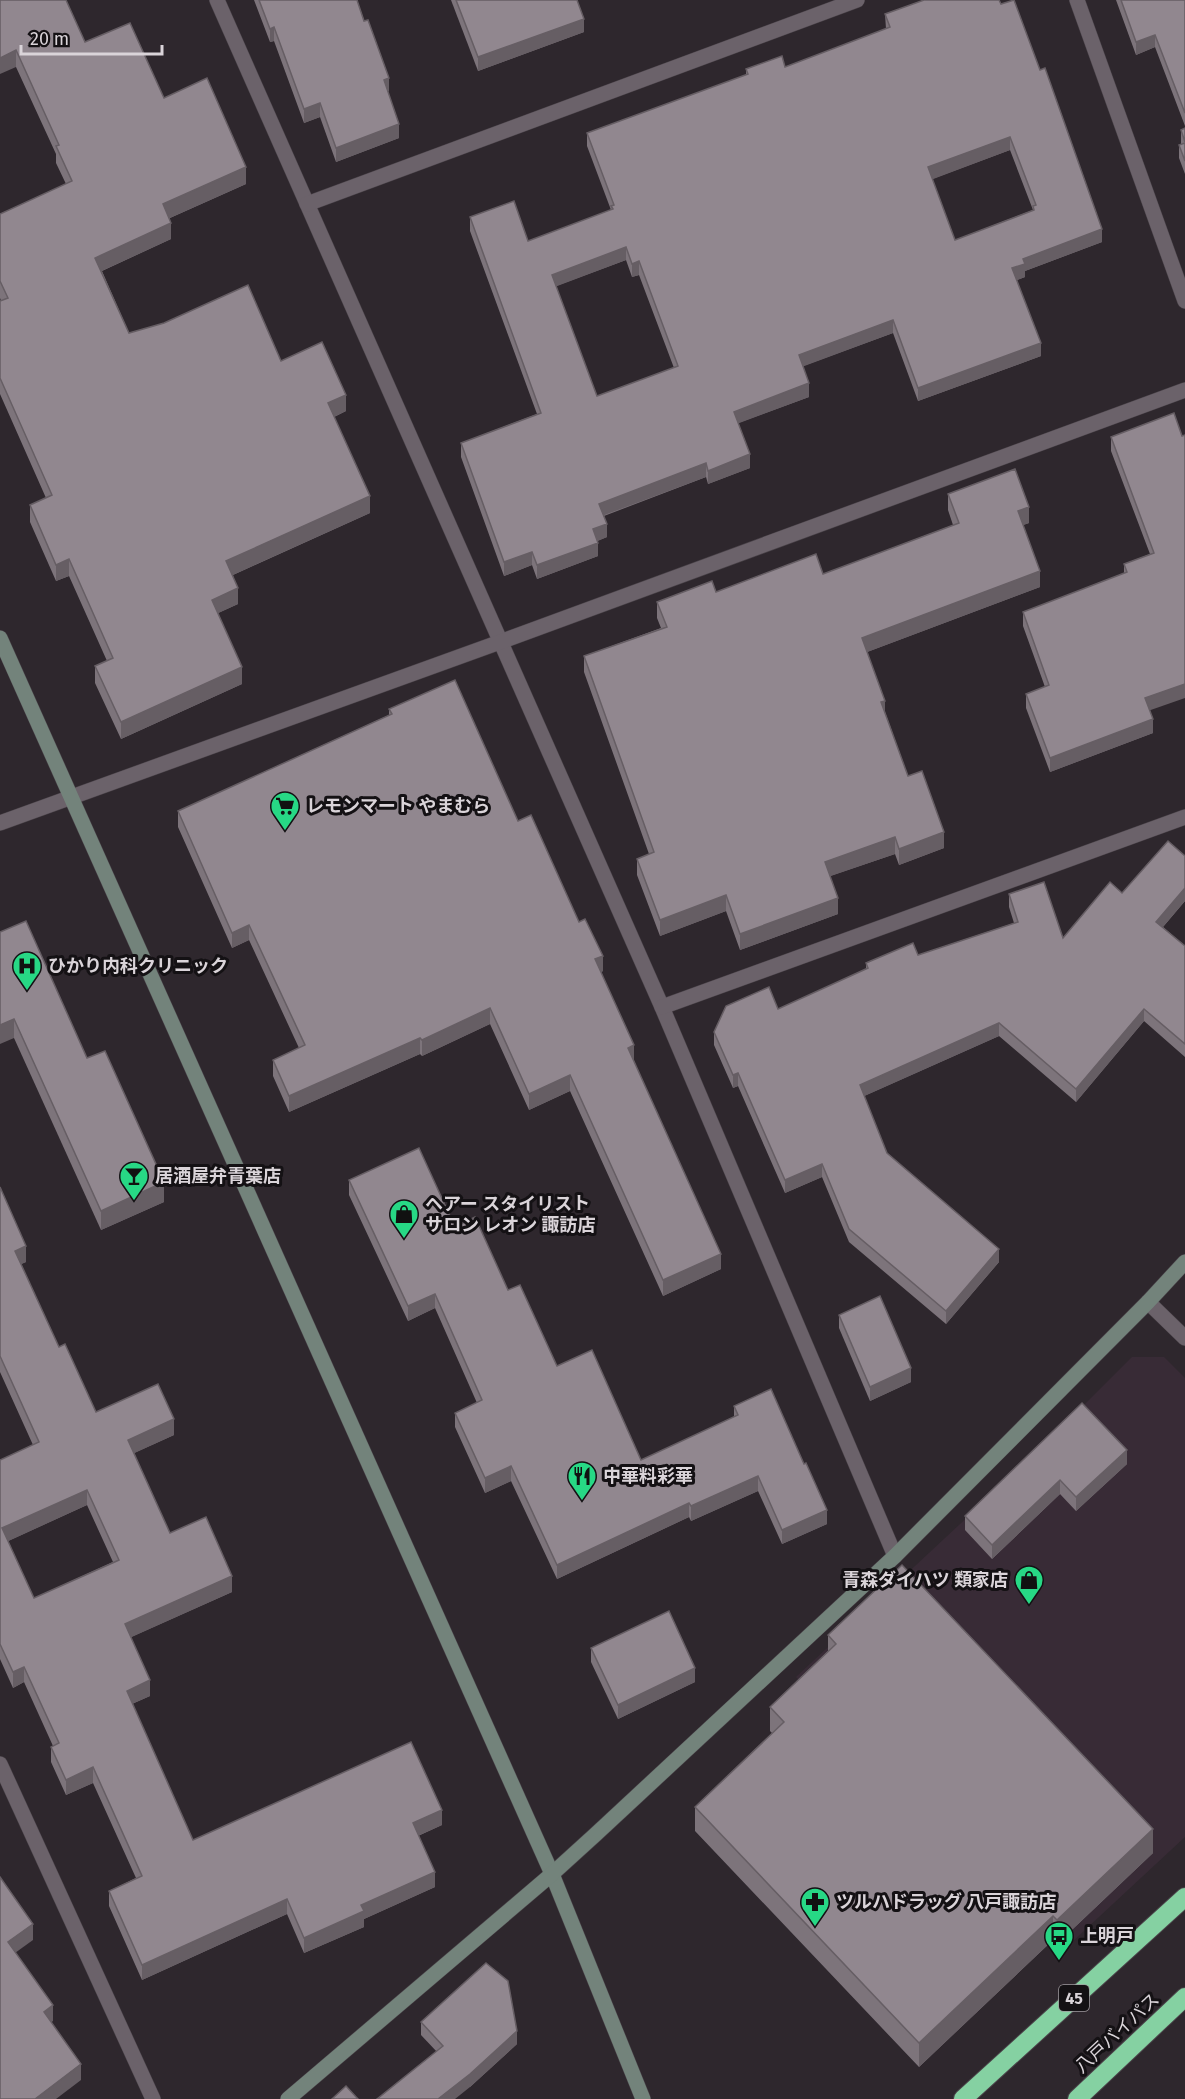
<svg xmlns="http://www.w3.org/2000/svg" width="1185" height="2099" font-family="'Fira Sans','Noto Sans JP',sans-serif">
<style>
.built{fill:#382b36}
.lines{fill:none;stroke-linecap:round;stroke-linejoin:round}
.street-casing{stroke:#494248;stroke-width:16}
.secondary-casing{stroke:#494248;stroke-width:16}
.highway-casing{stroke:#494248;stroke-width:20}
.street{stroke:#6b626a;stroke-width:15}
.secondary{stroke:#73837b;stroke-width:15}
.highway{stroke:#85d1a2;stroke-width:18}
.wall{fill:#7d747b;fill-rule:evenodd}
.shaded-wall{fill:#665e64}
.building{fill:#91878f;stroke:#665e64;stroke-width:1.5;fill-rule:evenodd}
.labels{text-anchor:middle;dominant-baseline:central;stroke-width:6;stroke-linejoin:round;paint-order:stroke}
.shield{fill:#141114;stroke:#9f9a9e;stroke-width:1.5}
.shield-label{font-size:16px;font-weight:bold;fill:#dad4d9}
.poi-label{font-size:18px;font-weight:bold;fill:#dad4d9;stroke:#141114;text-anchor:start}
.street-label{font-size:18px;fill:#dad4d9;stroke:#141114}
</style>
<rect width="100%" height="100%" fill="#2e272d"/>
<path class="built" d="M1132,1357h32l21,21v459l-128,119 -261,-279 238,-222z"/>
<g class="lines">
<g class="street-casing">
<g id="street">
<path d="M217,0l445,1007 233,549"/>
<path d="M1077,0l108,301"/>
<path d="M307,204l550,-204"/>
<path d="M0,823l500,-181 685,-252"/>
<path d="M662,1007l523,-190"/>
<path d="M1148,1302l37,36"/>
<path d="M0,1764l153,335"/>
</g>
</g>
<g class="secondary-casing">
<g id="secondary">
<path d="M0,638l552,1236 91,225"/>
<path d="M288,2099l264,-225 44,-40 299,-278 253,-254 37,-40"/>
</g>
</g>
<g class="highway-casing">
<g id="highway">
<path d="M963,2099l222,-202"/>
<path d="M1077,2099l108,-102"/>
</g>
</g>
<use href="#street" class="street"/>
<use href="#secondary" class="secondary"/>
<use href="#highway" class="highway"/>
</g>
<g class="wall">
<path d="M0,0l85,42 79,56 82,86 -76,34 1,21 -69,32 27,62 152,28 65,50 -12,6 36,96 -137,62 5,29 -20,9 24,71 -121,55 -26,-56v-17l12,-5 -38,-85 -13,5 -26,-59v-17l16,-7 -46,-104v-93h1l-1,-3v-84l66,-30 -10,-21v-9l-40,-87z"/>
<path d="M254,0h103l32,91h-1l11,47 -63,24 -16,-45 -16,6 -30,-82 -4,1z"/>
<path d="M451,0h126l7,32 -106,39z"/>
<path d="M924,0l178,242 -77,29v6l-8,3 24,76 -123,45 -25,-68 -90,33 6,31 -71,26 12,45 -42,16 -2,-7 -102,39 3,21 -10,4 1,15 -61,23 -5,-14 -28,11 -43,-119v-14l76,-29 -67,-183v-14l58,24 83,-31 -24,-64v-13l159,-58v-6l39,-2 101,-38 -1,-15zM1010,150l23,60 -78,30 -23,-61zM626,260l6,17 7,-2 35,93 -77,28 -41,-110z"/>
<path d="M1116,0h69v126l-30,-79 -19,8z"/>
<path d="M1185,128v46l-6,-16v-13h2v-15z"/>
<path d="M1174,413l-24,297 3,23 -103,39 -24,-64v-14l19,-7 -22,-61v-14l101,-39v-9l26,-10 -39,-103v-14z"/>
<path d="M948,494l81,29 -6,2 17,62 -173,65 18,60 23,64 36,72 -45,17 -4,-11 -65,22 8,38 -98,36 -14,-39 -66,25 -23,-61v-16l12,-5 -65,-182v-16l77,-28 -4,-10v-16l166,-28 130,-49 -5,-15z"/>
<path d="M389,709l129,112 61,101 24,49 -2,1 33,89 87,208 -58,27 -93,-205 -41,19 -39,-86 -68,32 -2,-2 -131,58 -16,-36v-16l26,-12 -50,-108 -17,8 -54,-121v-16l211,-96z"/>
<path d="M1185,856v45l-22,26 22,19v111l-41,-36 -68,81 -77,-66 -135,60 23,57 112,109 -53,62 -97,-82 -27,-65 -37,16 -47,-107 -5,2 -19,-43v-13l64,-23 88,-40v-6l52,-8 96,-32 -5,-16v-13l54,44 59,-45z"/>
<path d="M0,932l87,126 77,144 -63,28 -87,-192z"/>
<path d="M349,1180l106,47 53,63 49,76 84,94 93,-43v-11l93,118 -45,20 -24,-53 -67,30 -2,-4 -132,62 -46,-98 -26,12 -30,-66v-14l22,-10 -42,-95 -27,13 -59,-126z"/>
<path d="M0,1187l26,75 -5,2 38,83 37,65 78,23 -40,18 36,80 62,59 -101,45 19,59 -18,8 61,136 249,-15 -24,11 17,51 -71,32v8l-60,26 -17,-39 -145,66 -33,-74v-15l27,-13 -43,-95 -27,12 -15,-33v-15l2,-1 -29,-64 -11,6 -13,-29v-199l33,-15 -33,-73zM87,1505l26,57 -79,36 -26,-57z"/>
<path d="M839,1315l72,67 -41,19 -31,-73z"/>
<path d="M1127,1450v14l-51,47 -16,-17 -68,65 -27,-29v-14z"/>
<path d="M828,1635l325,218 -96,91 -4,-4 -134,127 -224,-236v-24l77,-74 -2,-2v-24l58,-56z"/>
<path d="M591,1648l104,34 -77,37 -27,-57z"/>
<path d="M421,2022l96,22 -47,43 -49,-52z"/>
</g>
<g class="shaded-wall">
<path d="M584,19v13l-106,39v-14z"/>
<path d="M274,27v14l-4,1v-13z"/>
<path d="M1155,35v12l-19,8v-13z"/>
<path d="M16,50v17l-16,7v-16z"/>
<path d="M389,78v13l-5,2v-13z"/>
<path d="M320,103v14l-16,6v-14z"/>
<path d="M399,124v14l-63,24v-14z"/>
<path d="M1010,137v13l-82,31v-14z"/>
<path d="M246,167v17l-83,37v-17z"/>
<path d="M171,223v16l-76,35v-16z"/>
<path d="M1102,229v13l-77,29v6l-13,5v-14l11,-9z"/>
<path d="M626,247v13l-74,28v-13z"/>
<path d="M639,261v14l-7,2v-13z"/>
<path d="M893,320v13l-94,35v-13z"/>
<path d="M1041,343v13l-123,45v-13z"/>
<path d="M809,383v14l-75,28v-13z"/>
<path d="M346,395v16l-18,9v-17z"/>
<path d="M750,454v14l-42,16v-13z"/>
<path d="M706,463v14l-107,40v-13z"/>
<path d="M370,496v17l-144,65v-17z"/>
<path d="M1029,507v16l-11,4v-16z"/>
<path d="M607,524v13l-14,6v-14z"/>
<path d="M598,543v13l-61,23v-14z"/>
<path d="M532,552v13l-28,11v-14z"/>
<path d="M69,559v17l-13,5v-16z"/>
<path d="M1040,571v16l-178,67v-16z"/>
<path d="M238,588v16l-26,12v-16z"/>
<path d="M242,667v17l-121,55v-17z"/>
<path d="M1185,684v14l-40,14v-14z"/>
<path d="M885,701v16l-4,-15z"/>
<path d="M1153,719v14l-103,39v-14z"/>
<path d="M944,832v16l-45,17v-16z"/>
<path d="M895,837v17l-70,24v-16z"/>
<path d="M1185,888v13l-29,34v-13z"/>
<path d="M726,895v16l-66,25v-16z"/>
<path d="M838,898v16l-98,36v-16z"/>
<path d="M249,925v15l-17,8v-15z"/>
<path d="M603,956v15l-8,4v-16z"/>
<path d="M490,1008v16l-68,32v-16z"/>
<path d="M1144,1009v12l-68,81v-13z"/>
<path d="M14,1019v19l-14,6v-19z"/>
<path d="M999,1023v13l-139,62v-13z"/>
<path d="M420,1038v16l-131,58v-16z"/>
<path d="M634,1045v16l-6,-13z"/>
<path d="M738,1073v13l-5,2v-13z"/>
<path d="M570,1075v16l-41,19v-16z"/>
<path d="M822,1164v13l-37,16v-13z"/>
<path d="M164,1182v20l-63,28v-19z"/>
<path d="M26,1246v16l-11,5v-16z"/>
<path d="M999,1249v13l-53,62v-13z"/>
<path d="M721,1254v15l-58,27v-16z"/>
<path d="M435,1294v14l-27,13v-15z"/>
<path d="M911,1368v14l-41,19v-14z"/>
<path d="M174,1419v16l-46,21v-16z"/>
<path d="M1127,1450v14l-51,47v-14z"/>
<path d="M511,1466v15l-26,12v-15z"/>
<path d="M758,1476v15l-67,30v-15z"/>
<path d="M1060,1480v14l-68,65v-14z"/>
<path d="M87,1490v15l-85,39v-16z"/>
<path d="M689,1503v14l-132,62v-14z"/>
<path d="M827,1510v14l-45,20v-14z"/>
<path d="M232,1576v16l-107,48v-16z"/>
<path d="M24,1667v15l-11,6v-16z"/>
<path d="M695,1668v14l-77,37v-14z"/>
<path d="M150,1680v16l-23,10v-15z"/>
<path d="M93,1767v16l-27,12v-15z"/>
<path d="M442,1810v15l-29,13v-15z"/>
<path d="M1153,1829v24l-96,91v-24z"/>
<path d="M435,1872v15l-71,32v8l-60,26v-15l57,-33z"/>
<path d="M287,1899v15l-145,66v-15z"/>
<path d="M1053,1916v24l-134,127v-24z"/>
<path d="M33,1924v16l-25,18v-16z"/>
<path d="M53,2005v16l-9,7v-16z"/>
<path d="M517,2031v13l-47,43 -15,12h-17z"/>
<path d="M81,2064v16l-25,19h-21z"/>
</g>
<g class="building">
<path d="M0,0h66l19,42 45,-19 34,75 43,-20 39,89 -83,37 8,19 -76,35 34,75 35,-10 84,-38 33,76 41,-19 24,53 -18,8 42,93 -144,65 12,27 -26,12 30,67 -121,55 -26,-56 18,-8 -44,-99 -13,6 -26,-60 22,-10 -52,-117v-77l8,-3 -8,-17v-67l72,-33 -16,-35 3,-1 -43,-95 -16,8z"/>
<path d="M259,0h98l7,21 4,-1 21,58 -5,2 15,44 -63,24 -16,-45 -16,6 -30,-82 -4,2z"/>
<path d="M456,0h121l7,19 -106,38z"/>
<path d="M924,0h75l2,4 13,-4 26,70 5,-2 57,161 -79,30 2,5 -13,4 29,75 -123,45 -25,-68 -94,35 10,28 -75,29 16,42 -42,17 -2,-8 -107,41 8,20 -14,5 5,14 -61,22 -5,-13 -28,10 -43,-119 80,-30 -71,-196 44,-16 14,40 85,-32 -2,-3 3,-1 -27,-72 161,-59 -2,-5 36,-13 3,11 105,-40 -5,-13zM1010,137l26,68 -3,1 1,4 -79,30 -27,-73zM626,247l6,17 7,-3 39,105 -81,30 -45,-121z"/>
<path d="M1121,0h64v113l-30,-78 -19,7z"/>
<path d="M1185,128v14l-4,-12z"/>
<path d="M1185,143v18l-6,-16z"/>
<path d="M1174,413l8,23 3,-1v249l-40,14 8,21 -103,39 -24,-64 23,-9 -26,-73 104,-40 -3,-8 30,-11 -43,-116z"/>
<path d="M1015,469l14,38 -11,4 22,60 -178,67 23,63 -4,1 27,74 14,-5 22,61 -45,17 -4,-12 -70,25 13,36 -98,36 -14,-39 -66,25 -23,-61 17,-7 -70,-196 83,-29 -10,-25 55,-21 4,11 100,-38 7,20 136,-51 -11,-29z"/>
<path d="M455,680l63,141 13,-6 48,107 6,-3 18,37 -8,3 39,86 -6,3 93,206 -58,26 -93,-205 -41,19 -39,-86 -68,32 -2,-2 -131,58 -16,-36 32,-15 -56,-120 -17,8 -54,-122 214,-97 -3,-5z"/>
<path d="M1168,841l17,15v32l-29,34 29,24v98l-41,-35 -68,80 -77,-66 -139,62 27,68 112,96 -53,62 -97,-82 -27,-65 -37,16 -47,-107 -5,2 -19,-43 12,-26 43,-19 9,22 90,-41 -2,-5 47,-20 5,12 100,-33 -9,-28 35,-12 19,56 47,-56 12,11z"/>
<path d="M26,921l61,137 18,-7 59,131 -63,29 -87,-192 -14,6v-93z"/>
<path d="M419,1148l36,79 20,-10 33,73 12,-5 37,81 35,-16 49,110 97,-45 -4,-9 37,-17 33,75 2,-1 21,47 -45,20 -24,-54 -67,30 -2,-3 -132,62 -46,-99 -26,12 -30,-65 27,-13 -47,-106 -27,12 -59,-126z"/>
<path d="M0,1187l26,59 -11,5 44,96 6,-3 31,68 62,-28 16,35 -46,21 42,93 36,-16 26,59 -107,48 25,56 -23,11 66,149 218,-98 31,68 -29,13 22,49 -74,33 3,6 -60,27 -17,-39 -145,66 -33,-74 33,-15 -49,-109 -27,13 -15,-33 8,-4 -35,-76 -11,5 -13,-28v-184l39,-18 -39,-86zM87,1490l32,70 -85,38 -32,-70z"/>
<path d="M880,1296l31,72 -41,19 -31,-72z"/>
<path d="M1082,1403l45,47 -51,47 -16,-17 -68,65 -27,-29z"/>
<path d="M902,1565l251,264 -96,91 -4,-4 -134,127 -224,-236 89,-85 -14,-15 66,-63 -8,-9z"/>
<path d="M669,1611l26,57 -77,37 -27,-57z"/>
<path d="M0,1877l33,47 -25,18 45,63 -9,7 37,52 -46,35h-35z"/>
<path d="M486,1963l22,18 9,50 -47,43 -32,25h-61l66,-53 -22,-24z"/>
<path d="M346,2086l12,13h-26z"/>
</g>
<defs>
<g id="supermarket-pin" transform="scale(1.5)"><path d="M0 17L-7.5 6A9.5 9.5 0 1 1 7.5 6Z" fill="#27d885" stroke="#141114"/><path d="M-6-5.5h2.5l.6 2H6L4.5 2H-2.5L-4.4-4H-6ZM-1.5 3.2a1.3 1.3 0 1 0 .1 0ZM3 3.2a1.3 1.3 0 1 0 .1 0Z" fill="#111"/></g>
<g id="hospital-pin" transform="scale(1.5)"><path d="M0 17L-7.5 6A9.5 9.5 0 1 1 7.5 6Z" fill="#27d885" stroke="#141114"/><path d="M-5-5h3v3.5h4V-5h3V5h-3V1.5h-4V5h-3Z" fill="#111"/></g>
<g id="bar-pin" transform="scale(1.5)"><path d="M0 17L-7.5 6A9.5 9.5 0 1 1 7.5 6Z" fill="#27d885" stroke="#141114"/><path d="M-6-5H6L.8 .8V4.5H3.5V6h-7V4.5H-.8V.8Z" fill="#111"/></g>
<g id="shop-pin" transform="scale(1.5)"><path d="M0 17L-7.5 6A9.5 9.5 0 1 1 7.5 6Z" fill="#27d885" stroke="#141114"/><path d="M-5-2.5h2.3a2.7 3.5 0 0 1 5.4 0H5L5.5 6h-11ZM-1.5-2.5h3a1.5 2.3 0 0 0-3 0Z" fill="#111"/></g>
<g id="restaurant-pin" transform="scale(1.5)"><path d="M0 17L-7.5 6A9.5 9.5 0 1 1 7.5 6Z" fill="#27d885" stroke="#141114"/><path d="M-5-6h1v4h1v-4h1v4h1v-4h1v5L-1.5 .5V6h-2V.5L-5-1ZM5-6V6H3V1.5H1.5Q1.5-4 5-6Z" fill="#111"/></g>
<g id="pharmacy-pin" transform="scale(1.5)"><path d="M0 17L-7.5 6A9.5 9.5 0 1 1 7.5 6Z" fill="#27d885" stroke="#141114"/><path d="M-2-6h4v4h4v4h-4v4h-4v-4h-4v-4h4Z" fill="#111"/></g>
<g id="bus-pin" transform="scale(1.5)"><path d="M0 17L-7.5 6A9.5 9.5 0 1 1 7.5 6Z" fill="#27d885" stroke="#141114"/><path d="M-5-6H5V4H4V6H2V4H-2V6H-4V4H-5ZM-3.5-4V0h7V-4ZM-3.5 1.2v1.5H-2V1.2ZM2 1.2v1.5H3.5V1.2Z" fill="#111"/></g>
</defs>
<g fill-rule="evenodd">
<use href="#supermarket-pin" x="285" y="806"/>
<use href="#hospital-pin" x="27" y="966"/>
<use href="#bar-pin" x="134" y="1176"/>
<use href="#shop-pin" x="404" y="1214"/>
<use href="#restaurant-pin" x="582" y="1476"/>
<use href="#shop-pin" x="1029" y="1580"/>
<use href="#pharmacy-pin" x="815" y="1902"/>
<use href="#bus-pin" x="1059" y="1936"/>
</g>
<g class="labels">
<rect class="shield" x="1059" y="1985" width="30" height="26" rx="4.5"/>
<g class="shield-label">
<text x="1074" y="1998">45</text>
</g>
<g class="poi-label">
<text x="306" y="806">レモンマート やまむら</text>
<text x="48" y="966">ひかり内科クリニック</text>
<text x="155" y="1176">居酒屋弁青葉店</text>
<text x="425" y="1204">ヘアー スタイリスト<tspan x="425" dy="21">サロン レオン 諏訪店</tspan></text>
<text x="603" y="1476">中華料彩華</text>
<text x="1008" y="1580" text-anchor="end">青森ダイハツ 類家店</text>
<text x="836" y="1902">ツルハドラッグ 八戸諏訪店</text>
<text x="1080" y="1936">上明戸</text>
</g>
<g class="street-label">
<text transform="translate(1117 2033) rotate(-43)">八戸バイパス</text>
</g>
</g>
<path d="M21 45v9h141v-9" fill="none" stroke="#dad4d9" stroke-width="3"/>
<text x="30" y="45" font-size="18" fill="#dad4d9" stroke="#141114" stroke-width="4.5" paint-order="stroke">20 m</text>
</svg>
